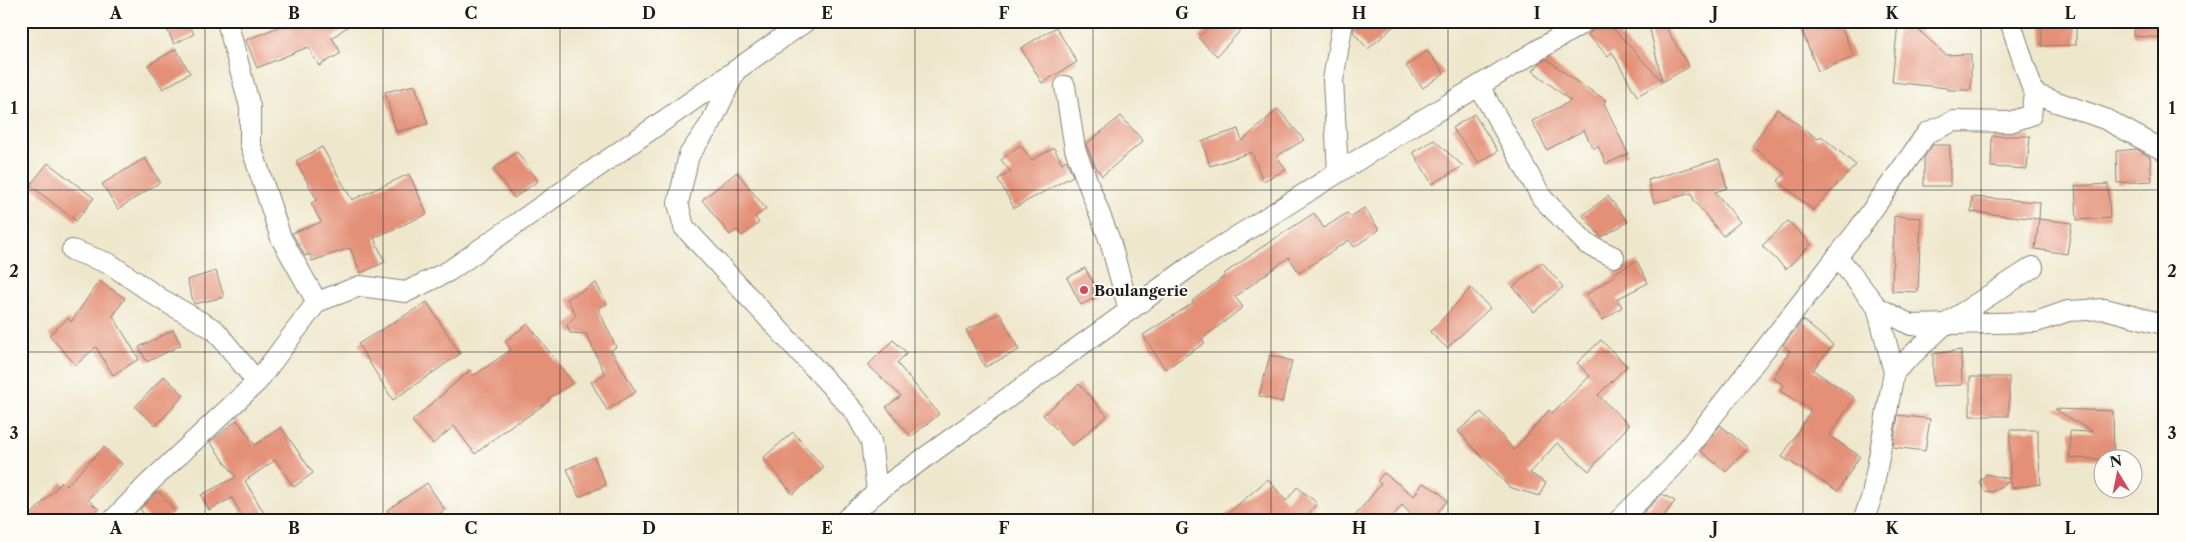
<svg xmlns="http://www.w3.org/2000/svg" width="2186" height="542" font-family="'Libre Caslon Text',serif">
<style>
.building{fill:#e49077}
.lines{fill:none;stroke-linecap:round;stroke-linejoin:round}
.minor-casing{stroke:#868274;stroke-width:22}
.minor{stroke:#fff;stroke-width:20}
.grid{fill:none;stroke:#1c1c1c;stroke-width:1;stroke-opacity:0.55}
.poi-dot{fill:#d1495b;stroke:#fdfcf7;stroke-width:2}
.labels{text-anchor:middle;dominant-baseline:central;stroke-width:4;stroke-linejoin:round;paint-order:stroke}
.poi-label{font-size:15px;font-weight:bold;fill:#1c1c1c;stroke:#fdfcf7;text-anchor:start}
.neatline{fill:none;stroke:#1c1c1c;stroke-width:2}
.grid-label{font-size:16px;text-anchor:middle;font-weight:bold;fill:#1c1c1c}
</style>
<rect width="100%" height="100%" fill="#fdfcf7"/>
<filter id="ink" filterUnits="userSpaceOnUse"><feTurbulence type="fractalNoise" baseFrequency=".02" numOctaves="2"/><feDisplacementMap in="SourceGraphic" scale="10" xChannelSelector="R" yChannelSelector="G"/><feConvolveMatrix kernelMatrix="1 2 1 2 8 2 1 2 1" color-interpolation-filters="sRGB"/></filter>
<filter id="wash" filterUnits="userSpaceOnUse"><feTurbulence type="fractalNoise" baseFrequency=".0096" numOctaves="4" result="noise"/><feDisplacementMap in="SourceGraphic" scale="20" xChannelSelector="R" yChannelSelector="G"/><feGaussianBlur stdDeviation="1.12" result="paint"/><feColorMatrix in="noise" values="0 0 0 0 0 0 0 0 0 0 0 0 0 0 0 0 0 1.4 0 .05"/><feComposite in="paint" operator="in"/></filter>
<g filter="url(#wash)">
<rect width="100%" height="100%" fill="#efe7cc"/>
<g id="blocks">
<g class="building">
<path d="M163,21h24l7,13 -20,10z"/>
<path d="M293,21h62l-23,17 9,15 -22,13 -11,-19 -51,21 -11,-28z"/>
<path d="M1214,21h35l-32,35 -19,-18z"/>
<path d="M1355,21h45l-32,28 -15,-17z"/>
<path d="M1603,21h3l56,60 -14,-60h14l27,46 -52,29 -25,-44 -4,4 -20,-21z"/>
<path d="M1798,21h41l15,36 -36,14z"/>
<path d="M2041,21h35v24l-34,1z"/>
<path d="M2134,21h31v17l-32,-2z"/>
<path d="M1898,23l14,1 34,31 25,-1v36h-23l-1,-2 -55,-6z"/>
<path d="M1056,27l21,35 -35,21 -21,-35z"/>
<path d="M176,49l14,24 -27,16 -15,-24z"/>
<path d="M1427,51l17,22 -21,15 -17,-22z"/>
<path d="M1547,59l27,21 32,20 -2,3 24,51 -22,10 -8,-18 -5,3 -9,-19 -37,20 -15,-29 39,-20 -38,-30 7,-8z"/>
<path d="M415,85l13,39 -32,8 -11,-40z"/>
<path d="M1278,109l26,31 -27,16 9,14 -23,11 -11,-29 -42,14 -8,-25 36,-12 4,12z"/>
<path d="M1777,109l41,30 3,-3 35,29 -43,45 -35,-29 7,-8 -33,-27z"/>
<path d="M1474,114l24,37 -19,12 -27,-35z"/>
<path d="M1121,116l22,25 -41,35 -8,-12 -8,-20z"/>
<path d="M1992,136h38l-3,33 -36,-2z"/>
<path d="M1434,140l29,26 -31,18 -19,-32z"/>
<path d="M1020,145l12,15 22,-12 8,15 4,-3 7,16 -59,32 -16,-29 13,-7 -10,-12z"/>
<path d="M1933,145h17v41h-26v-28z"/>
<path d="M322,147l30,53 57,-26 18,40 -53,24 11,24 -24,11 -11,-25 -38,13 -2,-7 -5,2 -13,-23 29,-11 -10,-19 6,-3 -21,-39z"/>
<path d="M2137,149l13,8 2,24 -35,2 -1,-32z"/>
<path d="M517,152l21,29 -24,17 -21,-29z"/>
<path d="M145,158l15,24 -42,27 -16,-25z"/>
<path d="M1719,159l8,29 -12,4 25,30 -17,14 -29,-35 -2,-8 -38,10 -6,-23z"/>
<path d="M48,163l46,35 -18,23 -46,-36z"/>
<path d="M737,172l29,37 -11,8 4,6 -17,13 -5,-6 -7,5 -28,-35z"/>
<path d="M2108,184l2,34 -33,2 -2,-34z"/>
<path d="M1608,196l20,26 -27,15 -18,-22z"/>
<path d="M1972,197l68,5 -1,17 -68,-7z"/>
<path d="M1364,208l15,22 -25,17 -5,-7 -50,33 -10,-16 -54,40 8,10 -41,32 3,4 -40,26 -22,-34 50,-32 -1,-2 33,-25 -1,-2 35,-25 55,-36 10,15 23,-15 3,4z"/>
<path d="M1894,216l27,2 -3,74 -26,-1z"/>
<path d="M2039,219l33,4 -5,31 -32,-5z"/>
<path d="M1788,221l23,23 -25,25 -24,-23z"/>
<path d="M1637,261l11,22 -31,16 5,8 -19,13 -17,-25 29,-20 -1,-2z"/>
<path d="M1542,262l21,25 -29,25 -21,-25z"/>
<path d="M1085,268l15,27 -19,10 -14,-27z"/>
<path d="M216,271l8,26 -30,7 -7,-24z"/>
<path d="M99,281l26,17 -12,18 26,43 -26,16 -17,-28 -20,18 -27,-30 19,-17 3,4z"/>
<path d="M596,283l11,21 -9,4 18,39 -5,3 25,42 -29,18 -16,-28 14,-8 -19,-40 -16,-1 -3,-8 9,-10 -9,-16z"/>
<path d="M1471,288l19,20 -43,40 -17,-16z"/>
<path d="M427,302l33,52 -67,46 -35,-56z"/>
<path d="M1000,313l19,37 -34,17 -19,-37z"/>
<path d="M1803,320l30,25 -20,25 42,28 -26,38 31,20 -22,35 -56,-34 29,-47 -31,-19 4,-6 -11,-7 17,-27 -7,-6z"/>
<path d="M528,324l45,59 -25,16 1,2 -31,22 -1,-2 -42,33 -21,-28 -21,18 -21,-23 58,-51 3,5 3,-1 35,-24 -6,-9z"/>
<path d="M173,330l8,15 -34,17 -8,-15z"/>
<path d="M893,340l14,13 -10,10 42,51 -28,23 -25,-30 15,-11 -33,-31z"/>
<path d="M1601,340l26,26 -29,29 31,30 -40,46 -32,-28 -27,30 16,10 -7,13 -30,-9 -51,-56 23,-19 33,38 35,-40 3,3 38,-37 -13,-13z"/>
<path d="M1961,350l1,35 -29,1v-32z"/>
<path d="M1270,355l22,6 -10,41 -23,-6z"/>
<path d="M164,376l20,19 -28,31 -21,-19z"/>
<rect x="1970" y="377" width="39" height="39"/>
<path d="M1079,384l28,32 -35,30 -29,-31z"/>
<path d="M2055,409l58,2 1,49 -44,-2v-27l23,1z"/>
<path d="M1898,415l32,4 -5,32 -32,-4z"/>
<path d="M237,420l18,25 26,-18 32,46 -19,14 -19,-27 -30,21 24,40h-24l-13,-23 -23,12 -8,-15 35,-18 -26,-35z"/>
<path d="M1720,425l28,23 -22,24 -25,-21z"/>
<path d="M2010,430h28v20l3,34 -30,4 -1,-7 -18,11 -7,-1 -6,-9 7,-8 24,5z"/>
<path d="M793,432l31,36 -31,26 -30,-36z"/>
<path d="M104,447l18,17 -34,35 10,10 -13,12h-60l37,-39 4,4z"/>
<path d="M594,457l12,28 -27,12 -12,-28z"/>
<path d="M1384,473l30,23 9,-13 16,9 8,9 -16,20h-14l-15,-16 -13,16h-38l30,-37 -4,-3z"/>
<path d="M1268,479l18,22 11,-14 20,16 -14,18h-84z"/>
<path d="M427,483l18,27 -16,11h-35l-7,-11z"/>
<path d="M158,491l17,20 -12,10h-13l-10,-12z"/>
<path d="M1662,494l13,7 -15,20h-7l-10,-8z"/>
</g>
</g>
</g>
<g filter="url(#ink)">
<use href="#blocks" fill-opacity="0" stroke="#868274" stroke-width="1"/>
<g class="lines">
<g class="minor-casing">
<g id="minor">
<path d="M227,21l23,86v36l31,95 36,64"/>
<path d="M734,74l-23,49 -22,32 -11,48 6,24 171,185 16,29 6,51"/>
<path d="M1065,86l10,63 35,92 19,69"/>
<path d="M1479,86l63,112 45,46 27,13"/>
<path d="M2034,94l71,25 60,32"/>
<path d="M1338,172l-5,-92 10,-59"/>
<path d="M72,250l38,14 51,35 54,31 42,52"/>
<path d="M1837,256l40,51 17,65 -22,124 -9,25"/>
<path d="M1877,307l34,18 125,-3 32,-11 37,-2 54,14"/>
<path d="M1894,372l50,-47 89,-58"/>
<path d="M112,521l37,-38 108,-101 60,-80 43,-16 46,6 43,-21 357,-250"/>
<path d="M844,521l33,-29 321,-231 201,-127 187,-113"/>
<path d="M1618,521l55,-54 185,-237 69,-97 27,-12 56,1 21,-7 3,-21 -24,-73"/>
</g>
</g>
<use href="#minor" class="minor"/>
</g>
</g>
<path class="grid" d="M205,21v500M383,21v500M560,21v500M738,21v500M915,21v500M1093,21v500M1271,21v500M1448,21v500M1626,21v500M1803,21v500M1981,21v500M21,190h2144M21,352h2144"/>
<circle class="poi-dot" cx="1084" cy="290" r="5"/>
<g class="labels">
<g class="poi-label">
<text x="1094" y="290">Boulangerie</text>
</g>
</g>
<rect width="2186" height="542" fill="none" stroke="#fdfcf7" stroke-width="55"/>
<g transform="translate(2118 474) rotate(350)"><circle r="24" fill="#fdfcf7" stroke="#a3a29f"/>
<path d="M0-4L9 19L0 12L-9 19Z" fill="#d1495b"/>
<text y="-8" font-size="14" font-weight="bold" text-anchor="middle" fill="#1c1c1c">N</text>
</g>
<rect x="28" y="28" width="2130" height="486" class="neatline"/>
<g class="grid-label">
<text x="116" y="19">A</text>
<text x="294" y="19">B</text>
<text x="471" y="19">C</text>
<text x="649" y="19">D</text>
<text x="827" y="19">E</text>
<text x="1004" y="19">F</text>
<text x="1182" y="19">G</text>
<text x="1359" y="19">H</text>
<text x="1537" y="19">I</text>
<text x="1715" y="19">J</text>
<text x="1892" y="19">K</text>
<text x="2070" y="19">L</text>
<text x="14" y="114">1</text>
<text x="2172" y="114">1</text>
<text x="14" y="277">2</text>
<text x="2172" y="277">2</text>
<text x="14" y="439">3</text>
<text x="2172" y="439">3</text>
<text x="116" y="534">A</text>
<text x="294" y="534">B</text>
<text x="471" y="534">C</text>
<text x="649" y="534">D</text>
<text x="827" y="534">E</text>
<text x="1004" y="534">F</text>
<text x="1182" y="534">G</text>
<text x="1359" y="534">H</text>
<text x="1537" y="534">I</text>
<text x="1715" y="534">J</text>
<text x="1892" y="534">K</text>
<text x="2070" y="534">L</text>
</g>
</svg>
